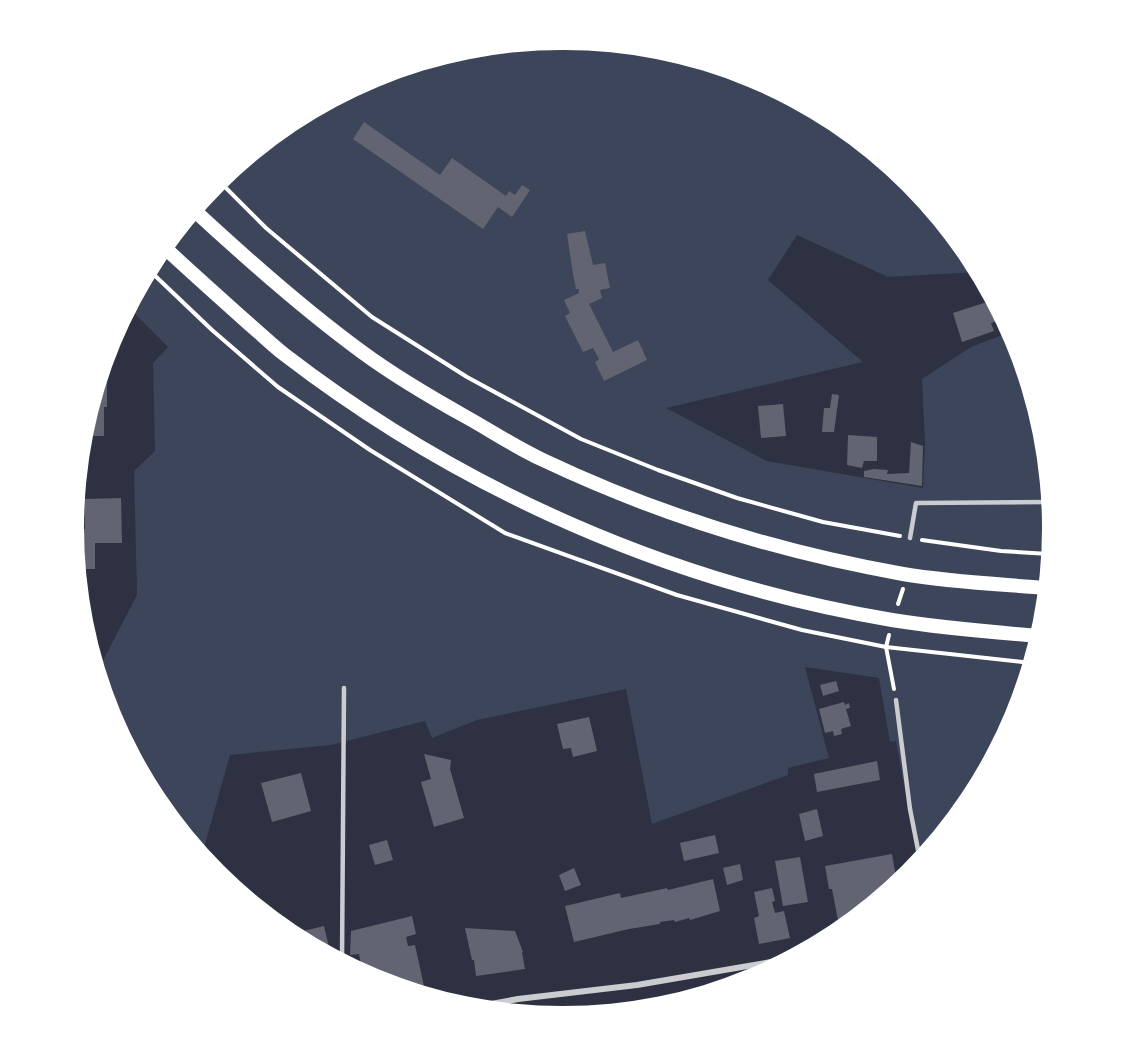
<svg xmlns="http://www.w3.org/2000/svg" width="1126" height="1056" font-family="Arial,sans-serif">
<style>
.green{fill:#3c4559}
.building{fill:#626471}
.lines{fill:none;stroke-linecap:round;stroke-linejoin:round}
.path{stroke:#fff;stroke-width:4}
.service{stroke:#caccd0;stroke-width:4.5}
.minor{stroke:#caccd0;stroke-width:6}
.primary{stroke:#fff;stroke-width:14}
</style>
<rect width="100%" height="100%" fill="#2d3142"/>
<path class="green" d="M563,39l96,9 91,28 85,46 74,60 61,75 9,17 -2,-2 -89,5 -91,-42 -29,45 95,82 -197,46 101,53 156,27 2,-45 -3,-64 49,-32 39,-15 5,9 28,92 9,95 -9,96 -28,91 -46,85 -51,63 -22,-122 -6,1 -11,-64 -74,-11 24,91 -41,10v7l-136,49 -26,-135 -149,31 -45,18 -7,-17 -94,24 -101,10 -28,100 -46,-56 -45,-84 -13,-45 39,-75 -3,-124 21,-20 -2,-88 15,-16 -39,-39 28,-52 60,-74 75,-61 84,-45 92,-28z"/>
<g class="building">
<path d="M364,122l76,53 12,-17 54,38 3,-5 6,4 7,-10 8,5 -18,27 -14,-10 -15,22 -130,-90z"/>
<path d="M585,231l8,34 12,-2 5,25 -10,2 2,8 -13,6 24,48 25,-12 9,20 -43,21 -9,-19 4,-3 -6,-11 -10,4 -18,-36 5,-3 -6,-13 15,-7v-4h-3l-3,-15 -6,-40z"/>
<path d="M993,300l5,10 3,10 -10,3 3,8 -32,11 -9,-29z"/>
<path d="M101,374l1,5 5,-1v29h-3v29h-21z"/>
<path d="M832,394l7,1 -5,37h-12l2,-24h6z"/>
<path d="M783,404l3,32 -25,2 -3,-32z"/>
<path d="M848,435l29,2v24h-13l-2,7 -15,-3z"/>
<path d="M911,442l12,4 -1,40 -58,-9v-6l10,-2 14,1 -1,4 22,-1z"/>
<path d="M121,498l1,45h-27v26h-17l-4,-39 11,-1 -1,-30z"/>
<path d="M836,681l3,10 -16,5 -3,-11z"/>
<path d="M844,702l1,3 4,-2 1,5 -4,1 5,17 -10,3 1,5 -8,2 -1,-5 -8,2 -6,-24z"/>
<path d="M589,717l8,34 -24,6 -2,-9 -8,1 -6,-25z"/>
<path d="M424,754l27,6 -1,9 14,49 -30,9 -13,-45 10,-3z"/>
<path d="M877,761l3,19 -63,12 -3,-18z"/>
<path d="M301,773l10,38 -39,11 -11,-39z"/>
<path d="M817,809l6,27 -18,5 -6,-27z"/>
<path d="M715,835l4,18 -35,8 -4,-18z"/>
<path d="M387,840l6,20 -18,5 -6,-20z"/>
<path d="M892,854l5,29 -40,33 -19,4 -6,-31h-3l-4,-23z"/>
<path d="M800,857l8,45 -25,4 -8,-45z"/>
<path d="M740,864l3,16 -16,5 -4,-17z"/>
<path d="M574,868l7,17 -16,6 -6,-16z"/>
<path d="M713,879l7,32 -30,9 -1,-2 -14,4 -1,-2 -14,2v2l-31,5 -55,13 -9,-36 55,-13 1,5 46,-10 1,2z"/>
<path d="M772,888l3,13 -3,1 3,11 9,-2 6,27 -31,6 -5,-26 5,-2 -5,-24z"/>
<path d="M412,916l4,18 -10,3 2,9 7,-1 9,41 -15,4 -33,-10 -13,-7 -4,-19 -9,1 1,-24z"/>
<path d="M324,926l7,30 -40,-22z"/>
<path d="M465,928l50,3 8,21h-1l3,17 -49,7 -2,-16h-2z"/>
</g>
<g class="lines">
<g class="path">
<path d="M219,181l47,47 106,89 95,60 114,62 77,31 79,28 86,24 77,14"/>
<path d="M149,270l63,60 66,57 92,63 135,83 172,62 125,35 84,17 145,16"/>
<path d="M922,540l79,11 48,3"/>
<path d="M898,604l5,-15"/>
<path d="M889,635l-3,12 8,42"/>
</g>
<g class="service">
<path d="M910,538l6,-35 133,-1"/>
<path d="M896,700l14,109 10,51"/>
<path d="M342,962l2,-274"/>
</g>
<path class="minor" d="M469,1008l49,-9 119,-14 152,-26"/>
<g class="primary">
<path d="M194,210c54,50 109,99 168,142 34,25 70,46 106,66 25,14 49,30 75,42 114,54 236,92 360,114 47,8 95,10 143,14"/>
<path d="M164,247c28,26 56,51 84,76 12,10 24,22 37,32 177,136 387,228 607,265 49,8 98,12 147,16"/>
</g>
</g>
<path d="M0 0H1126V1056H0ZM562 50H564A478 478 0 0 1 1042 528V528A478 478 0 0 1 564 1006H562A478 478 0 0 1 84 528V528A478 478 0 0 1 562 50Z" fill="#fff" fill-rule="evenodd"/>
</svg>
